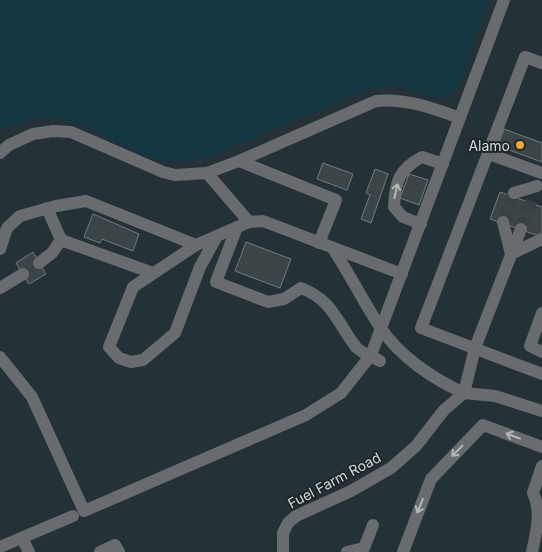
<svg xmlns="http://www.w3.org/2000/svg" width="542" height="552" font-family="Inter,sans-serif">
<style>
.built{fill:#243238}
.green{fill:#143641}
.building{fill:#3b4447;stroke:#727c7f}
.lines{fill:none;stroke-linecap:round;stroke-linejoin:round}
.minor-tunnel{stroke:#394144;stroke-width:12;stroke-dasharray:12 6;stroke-linecap:butt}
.minor{stroke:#686c6e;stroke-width:12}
.oneway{stroke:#b4b8ba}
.poi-dot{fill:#f0a73e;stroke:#1e2629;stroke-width:2}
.labels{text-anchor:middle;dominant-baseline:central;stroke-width:4;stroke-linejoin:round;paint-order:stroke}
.poi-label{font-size:14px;fill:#d4d9db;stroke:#1e2629;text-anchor:end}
.street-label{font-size:14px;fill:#d4d9db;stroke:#1e2629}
</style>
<rect width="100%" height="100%" fill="#1e2629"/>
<rect class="built" x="0" y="0" width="542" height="552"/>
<path class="green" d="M0,0h490l-30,83c-18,29 -36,8 -62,4 -8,-1 -18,1 -27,1l-168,71c-16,2 -34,5 -50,0 -63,-22 -79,-60 -153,-29z"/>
<g class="building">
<path d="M504,129l38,14v19l-44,-16z"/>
<path d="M323,163l30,11 -6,16 -30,-11z"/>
<path d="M375,169l13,5 -17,49 -10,-4 9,-24 -4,-2z"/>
<path d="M409,174l19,6 -9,25 -19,-7z"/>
<path d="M500,192l42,15v30l-52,-18z"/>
<path d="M93,214l46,20 -6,17 -31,-12 -2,4 -16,-6z"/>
<path d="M246,242l45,17 -11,29 -45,-17z"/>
<path d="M33,252l13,22 -17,10 -13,-21z"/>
</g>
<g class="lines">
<g class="minor-tunnel">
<path d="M503,222l11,-29"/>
<path d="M521,229l11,-30"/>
</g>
<g class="minor">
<path d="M542,63l-17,-6 -104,271 121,46"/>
<path d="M0,153l9,-8 24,-11 20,-3 18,1 92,40 12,3 32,-2 32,-12 137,-60c30,-3 56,7 84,17"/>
<path d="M489,154l53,19"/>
<path d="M239,161l97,39 -17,43"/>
<path d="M207,173l42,49"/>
<path d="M514,193l23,-7"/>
<path d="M47,208l14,32"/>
<path d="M503,222l8,32"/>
<path d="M421,224l-18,-7 -9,-10c1,-25 5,-38 28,-50l21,7"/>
<path d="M237,227l-21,55 52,20 16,-3 17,-11c32,12 36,35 55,59 5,6 17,10 24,14"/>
<path d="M217,236l-17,31 -25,66 -32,27 -12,2 -12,-4 -10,-11 24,-60 63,-42 53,-23 14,-1 139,53"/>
<path d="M332,247c17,26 31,54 48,80 19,29 53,52 84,66l11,-45 46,-119"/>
<path d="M0,249l7,-21 13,-12 36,-10 30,-5 110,44"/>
<path d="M511,254l31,-15"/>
<path d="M39,263l13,-10 9,-13 92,33"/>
<path d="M0,288l23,-14"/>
<path d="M542,313l-12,33 12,6"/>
<path d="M0,357l32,40 52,114 222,-96 35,-22 30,-38 133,-355"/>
<path d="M22,538l7,14"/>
<path d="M0,547l73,-31"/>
<path d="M100,552l15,-7 4,7"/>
<path d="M283,552v-19l5,-10 8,-7 55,-25 40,-23 25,-22 28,-36 20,-17 31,3 47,15"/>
<path d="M347,552l17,-4 9,-23"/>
<path d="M403,552l28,-73 52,-54 59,22"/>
<path d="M532,552c4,-19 10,-41 1,-59l9,-27"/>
</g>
</g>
<defs><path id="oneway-shaft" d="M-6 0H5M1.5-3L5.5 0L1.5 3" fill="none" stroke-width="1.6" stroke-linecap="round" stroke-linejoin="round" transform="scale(1.25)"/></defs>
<g class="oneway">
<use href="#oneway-shaft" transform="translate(396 191) rotate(-77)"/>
<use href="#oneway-shaft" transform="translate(513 436) rotate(-159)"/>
<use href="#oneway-shaft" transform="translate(457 451) rotate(135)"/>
<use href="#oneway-shaft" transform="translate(420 506) rotate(112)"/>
</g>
<circle class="poi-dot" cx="520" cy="145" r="5"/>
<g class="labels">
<g class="poi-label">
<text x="510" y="145">Alamo</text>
</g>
<g class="street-label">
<text transform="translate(334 480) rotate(-28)">Fuel Farm Road</text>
</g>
</g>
</svg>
